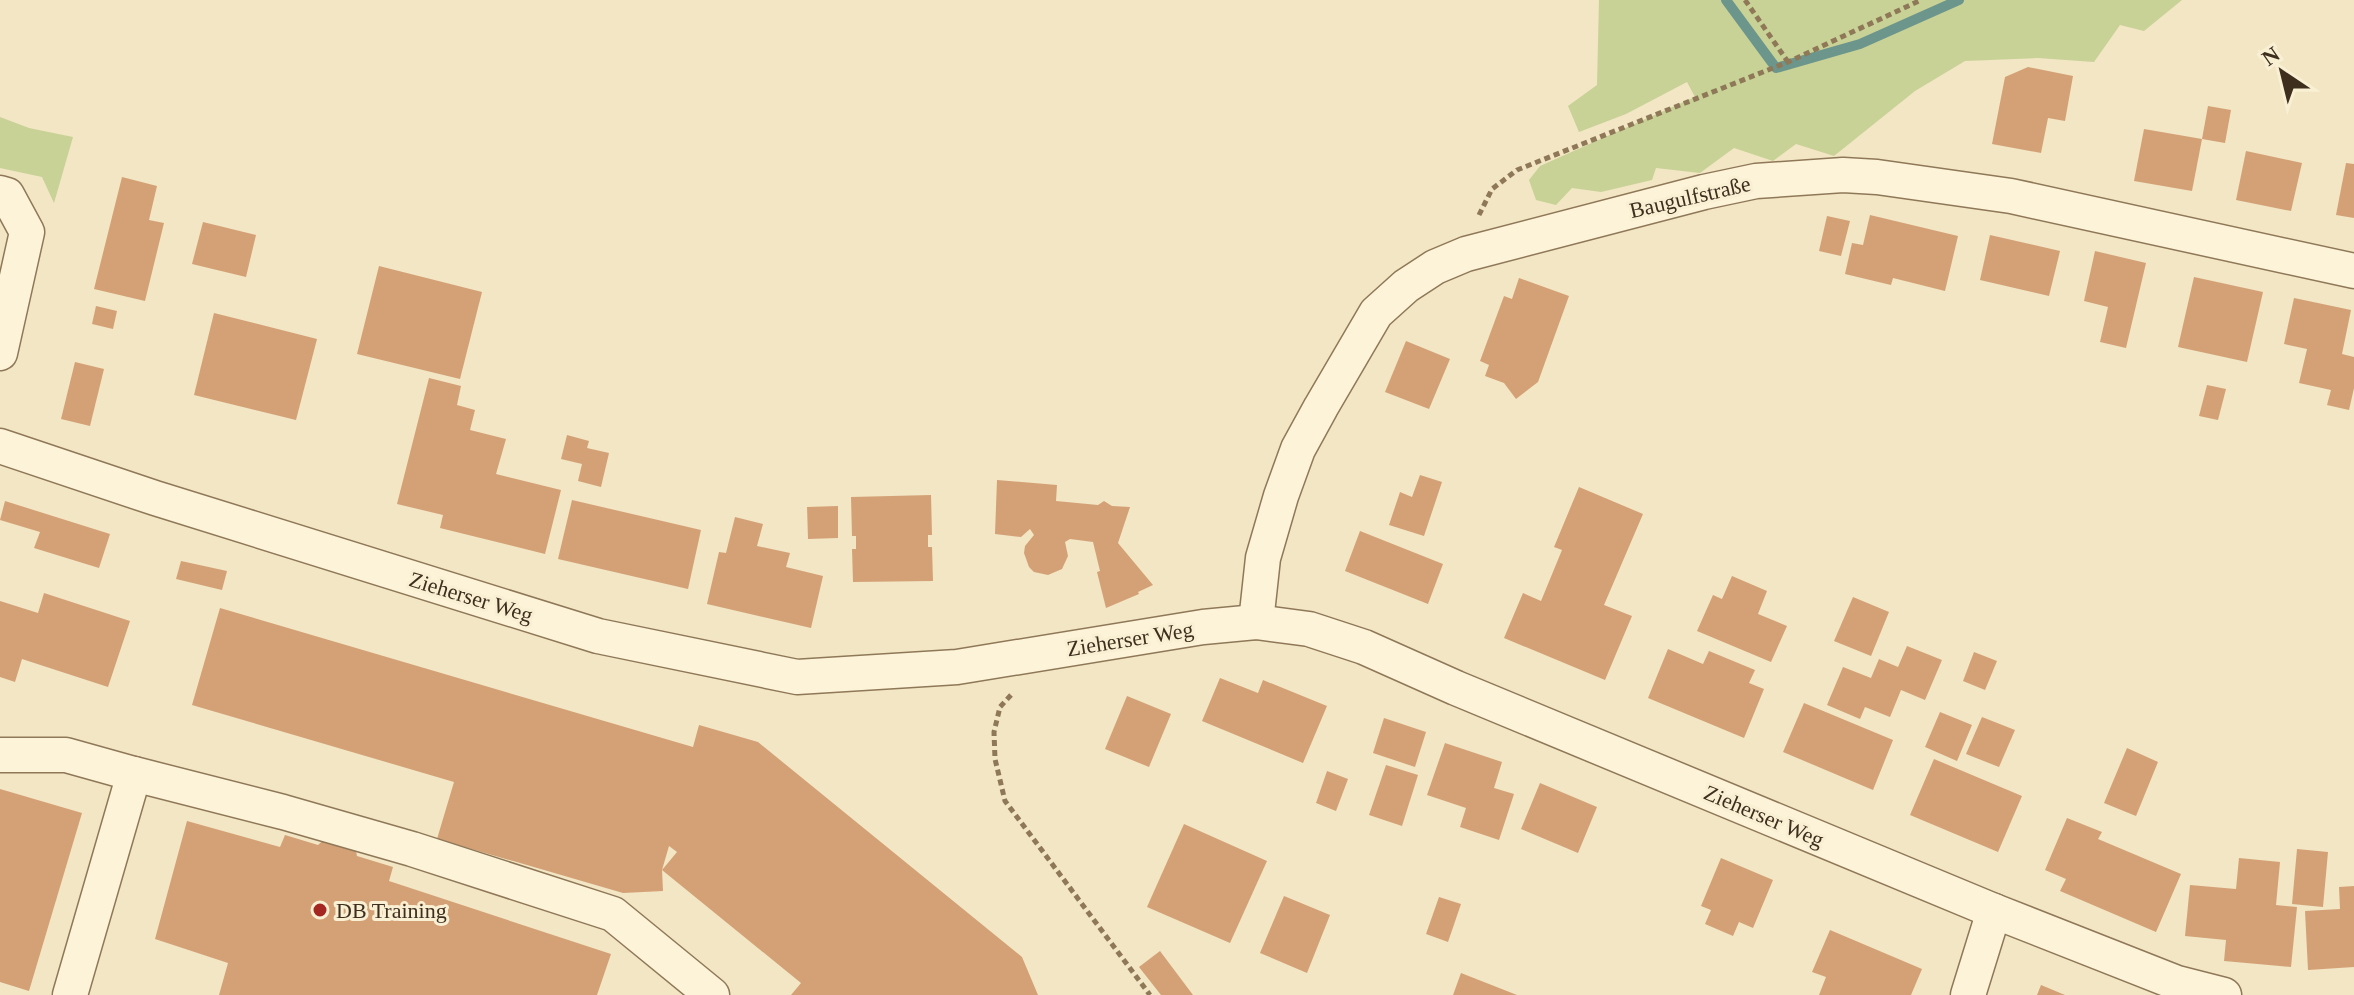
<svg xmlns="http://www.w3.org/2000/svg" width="2354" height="995" font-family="'Times New Roman',serif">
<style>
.green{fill:#c8d296}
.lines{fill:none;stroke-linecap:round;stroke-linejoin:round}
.stream{stroke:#6c958c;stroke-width:10}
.building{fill:#d4a176}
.minor-casing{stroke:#8f7858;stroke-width:37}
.path{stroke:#8f7858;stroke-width:5;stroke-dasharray:6 4;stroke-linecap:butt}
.minor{stroke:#fcf3d8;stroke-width:34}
.poi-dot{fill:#a42722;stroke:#f9f0d4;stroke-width:3}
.labels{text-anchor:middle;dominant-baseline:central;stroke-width:6;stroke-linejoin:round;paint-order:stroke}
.street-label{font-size:22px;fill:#3e2e1e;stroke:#f9f0d4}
.poi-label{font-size:22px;fill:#3e2e1e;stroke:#f9f0d4;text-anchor:start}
</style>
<rect width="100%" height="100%" fill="#f2e6c4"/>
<g class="green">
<path d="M1599,0h583l-38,31 -24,-6 -26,37 -56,-4 -73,3 -50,30 -81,65 -38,-12 -23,17 -39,-13 -34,25 -44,-5 -4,12 -51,12 -29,-4 -16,17 -20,-5 -7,-20 11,-14 155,-69 -8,-15 -61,32 -47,18 -11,-26 29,-21z"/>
<path d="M0,117l29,11 44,9 -19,66 -12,-26 -42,-9z"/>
</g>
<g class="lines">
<path class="stream" d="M1726,0l50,68 84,-24 99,-44"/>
</g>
<g class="building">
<path d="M2028,67l45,9 -8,45 -17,-3 -7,35 -49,-9 13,-67z"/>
<path d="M2208,106l23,4 -6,33 -23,-4z"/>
<path d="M2144,129l58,10 -10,52 -58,-10z"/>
<path d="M2246,151l56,12 -11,48 -55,-11z"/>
<path d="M2346,163l8,1v54l-18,-3z"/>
<path d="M122,177l35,9 -8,34 15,3 -19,78 -51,-12z"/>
<path d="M1870,215l88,21 -13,55 -52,-13 -2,7 -46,-11 7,-31 11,2z"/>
<path d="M1827,216l23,5 -9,35 -22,-5z"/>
<path d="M203,222l53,13 -10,42 -54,-13z"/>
<path d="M1990,235l70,16 -11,45 -69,-16z"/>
<path d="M2095,251l51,12 -20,85 -26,-6 8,-35 -24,-6z"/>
<path d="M379,266l103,26 -22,87 -103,-25z"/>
<path d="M2194,277l69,15 -16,70 -69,-15z"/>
<path d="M1519,278l50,18 -31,86 -22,17 -12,-16 -19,-7 4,-11 -9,-4 24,-65 8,3z"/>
<path d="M2294,298l57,12 -9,44 12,3v31l-5,22 -22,-5 4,-15 -32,-7 8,-34 -23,-5z"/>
<path d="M96,306l21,5 -4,18 -21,-5z"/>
<path d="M214,313l103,26 -21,81 -102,-25z"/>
<path d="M1406,341l44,18 -21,50 -44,-17z"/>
<path d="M75,362l29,7 -14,57 -29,-7z"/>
<path d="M429,378l32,8 -4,19 18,5 -5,20 36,9 -10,35 65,16 -16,64 -105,-26 3,-13 -46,-11z"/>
<path d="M2207,385l19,4 -8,31 -19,-4z"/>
<path d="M567,435l22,6 -2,7 22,5 -8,34 -23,-6 4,-17 -21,-5z"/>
<path d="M1420,475l22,7 -18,54 -35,-11 11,-33 12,5z"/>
<path d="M997,480l60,5 -1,16 42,4 6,-4 8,5 18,1 -12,36 35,42 -15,7 1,2 -33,14 -9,-36 3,-1 -7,-29 -23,-3 -5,3 3,14 -6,13 -14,6 -14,-3 -5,-5 -5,-14 1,-7 9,-11 -4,-6 -9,8 -26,-3z"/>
<path d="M1579,487l64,27 -39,91 28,11 -27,64 -101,-42 19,-45 18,8 21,-51 -8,-3z"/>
<path d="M931,495l1,40h-4v12h4l1,34 -80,1 -1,-33h4v-13h-4l-1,-39z"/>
<path d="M572,500l129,30 -13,59 -130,-30z"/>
<path d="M5,501l105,33 -11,34 -65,-20 6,-16 -40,-12z"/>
<path d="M838,506v32l-30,1 -1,-32z"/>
<path d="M735,517l28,7 -6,22 33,7 -4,14 37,9 -12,52 -104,-24 12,-52 7,1z"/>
<path d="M1360,531l83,33 -15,40 -83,-33z"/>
<path d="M181,561l46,10 -5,19 -46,-11z"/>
<path d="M1732,576l35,15 -9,23 29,12 -16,36 -74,-31 16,-36 9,4z"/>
<path d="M44,593l86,28 -22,66 -86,-28 -7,23 -15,-5v-76l38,12z"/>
<path d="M1853,597l36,15 -18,44 -37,-15z"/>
<path d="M220,608l473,139 6,-22 59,17 264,215 16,38h-247l10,-12 -139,-113 15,-18 -8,-6 -7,24 1,21 -40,2 -186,-54 17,-57 -262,-77z"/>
<path d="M1907,646l35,14 -17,40 -24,-10 -11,27 -25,-10 -5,12 -33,-14 16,-38 28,11 8,-19 19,8z"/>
<path d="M1668,649l35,15 6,-13 46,19 -6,13 15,6 -20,49 -96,-40z"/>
<path d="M1974,652l23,9 -12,29 -22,-9z"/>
<path d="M1220,678l38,15 5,-13 64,26 -24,57 -101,-42z"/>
<path d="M1127,696l44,18 -22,53 -44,-18z"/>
<path d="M1804,703l89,37 -20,50 -90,-38z"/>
<path d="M1940,712l32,13 -15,36 -32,-14z"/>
<path d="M1982,717l33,13 -16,37 -33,-13z"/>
<path d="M1384,718l42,14 -11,35 -42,-14z"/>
<path d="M1445,743l57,19 -8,26 20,6 -15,46 -39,-13 6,-19 -39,-13z"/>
<path d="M2127,748l31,14 -22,54 -32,-13z"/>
<path d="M1934,759l88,37 -24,56 -88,-37z"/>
<path d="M1386,765l32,10 -16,51 -33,-11z"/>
<path d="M1327,771l21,8 -12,32 -20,-8z"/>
<path d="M1540,783l57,24 -19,46 -57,-24z"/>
<path d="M0,789l82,24 -53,178 -29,-9z"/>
<path d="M2067,818l35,14 -4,7 83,35 -25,58 -96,-41 6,-12 -21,-9z"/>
<path d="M187,821l93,26 5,-12 33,10 12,-11 24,7 3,15 36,11 -4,14 222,73 -14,41h-378l9,-32 -73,-24z"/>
<path d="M1184,824l83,37 -37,82 -83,-36z"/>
<path d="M2297,849l31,3 -5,55 -31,-3z"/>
<path d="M1721,858l52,22 -20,48 -14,-6 -6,14 -28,-12 6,-14 -10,-4z"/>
<path d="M2239,858l41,4 -4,43 21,2 -6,60 -67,-6 2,-21 -41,-4 5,-51 46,4z"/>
<path d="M2354,886v81l-46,3 -3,-59 35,-2 -1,-22z"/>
<path d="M1284,896l46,19 -23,58 -47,-20z"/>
<path d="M1439,897l22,7 -13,38 -22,-8z"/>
<path d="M1830,930l92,39 -11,26h-92l7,-18 -14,-5z"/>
<path d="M1160,951l33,44h-32l-22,-28z"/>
<path d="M1461,973l56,22h-64z"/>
<path d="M2041,985l24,10h-28z"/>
</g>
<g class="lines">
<g class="minor-casing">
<g id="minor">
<path d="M0,193l7,2 20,37 -27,121"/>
<path d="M0,446l155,52 443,138 199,41 160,-10 246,-40 53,-5 53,7 55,18 92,41 538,223 183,72 47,12"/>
<path d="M1256,622l7,-64 18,-62 17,-47 23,-42 55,-94 30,-27 29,-19 31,-13 238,-62 52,-11 87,-6 34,2 134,19 343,75"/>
<path d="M0,755h66l68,19"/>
<path d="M70,995l64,-221 149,38 129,37 201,65 99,81"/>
<path d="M1968,995l26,-84"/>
</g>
</g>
<g class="path">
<path d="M1745,0l43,62"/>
<path d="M1479,215l13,-26 25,-19 271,-108 133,-62"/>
<path d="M1011,695l-11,12 -6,25 1,27 10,42 145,194"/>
</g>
<use href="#minor" class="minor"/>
</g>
<circle class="poi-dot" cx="320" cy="910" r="8"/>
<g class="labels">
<g class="street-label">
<text transform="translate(1690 197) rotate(-13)">Baugulfstraße</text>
<text transform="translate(471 597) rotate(17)">Zieherser Weg</text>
<text transform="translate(1130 639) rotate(-9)">Zieherser Weg</text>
<text transform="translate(1764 816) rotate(23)">Zieherser Weg</text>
</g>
<g class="poi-label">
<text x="336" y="910">DB Training</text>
</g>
</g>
<g transform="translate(2282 72) rotate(325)" stroke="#f9f0d4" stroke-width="6" paint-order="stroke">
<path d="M0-6L14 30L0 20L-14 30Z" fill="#3e2e1e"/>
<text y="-12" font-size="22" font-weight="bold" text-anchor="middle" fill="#3e2e1e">N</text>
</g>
</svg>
